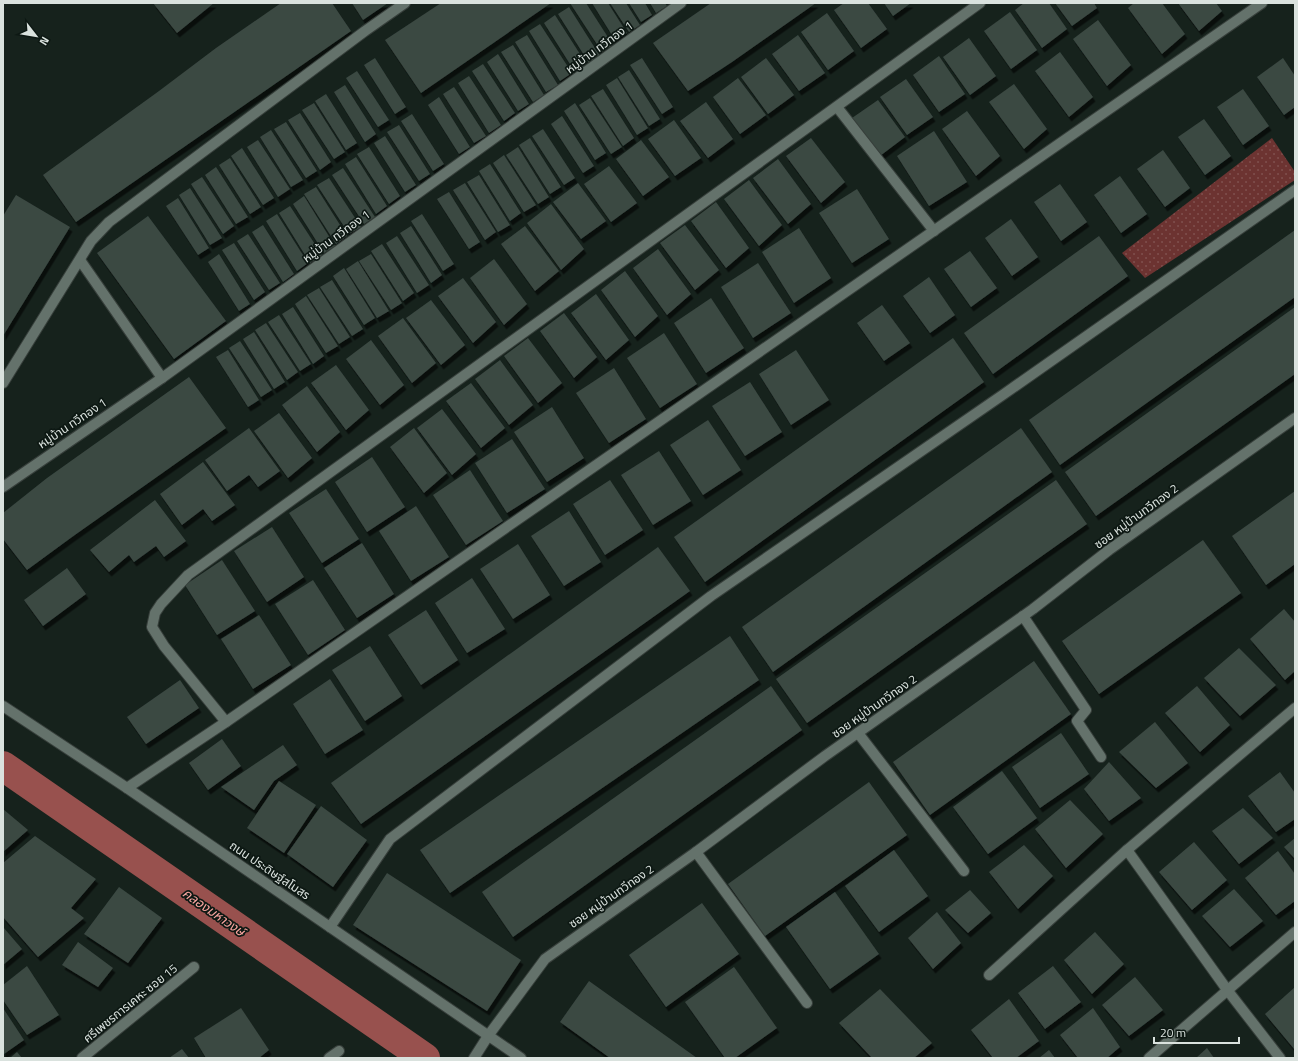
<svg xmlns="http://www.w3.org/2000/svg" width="1298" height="1061" font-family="'Titillium Web','Noto Sans Thai',sans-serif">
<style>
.green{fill:url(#green-dots)}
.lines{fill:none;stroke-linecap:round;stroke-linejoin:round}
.canal{stroke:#98514e;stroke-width:30}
.building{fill:#3b4842;filter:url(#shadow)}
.minor-casing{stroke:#373f3b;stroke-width:12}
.tertiary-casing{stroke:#373f3b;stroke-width:12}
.minor{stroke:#64726b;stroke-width:10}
.tertiary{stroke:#64726b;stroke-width:10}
.labels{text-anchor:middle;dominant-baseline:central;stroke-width:3.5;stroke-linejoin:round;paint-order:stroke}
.street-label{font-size:12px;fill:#dae2de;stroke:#0d1813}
.water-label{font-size:13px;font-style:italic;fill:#f9a5a0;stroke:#0d1813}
</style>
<defs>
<pattern id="green-dots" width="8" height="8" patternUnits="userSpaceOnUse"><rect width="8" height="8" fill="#6c3331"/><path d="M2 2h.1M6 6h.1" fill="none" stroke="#80504e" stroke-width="1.8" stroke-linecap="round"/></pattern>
<filter id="shadow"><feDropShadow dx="2.5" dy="4.5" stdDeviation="0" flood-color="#0009"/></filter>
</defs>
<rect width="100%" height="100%" fill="#16221c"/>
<path class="green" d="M1272,138l23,34v8l-150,98 -23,-25z"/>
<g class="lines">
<path class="canal" d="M3,766l422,292"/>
</g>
<g class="building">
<path d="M153,3h61l-37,30z"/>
<path d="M281,3h51l19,28 -275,191 -33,-47 116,-84 57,-43z"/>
<path d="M352,3h36l-25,17z"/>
<path d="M441,3h110l-130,90 -36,-53z"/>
<path d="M570,3h16l27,42 -11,7z"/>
<path d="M592,3h16l19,30 -12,7z"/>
<path d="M610,3h16l14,22 -11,7z"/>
<path d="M629,3h16l7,12 -11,7z"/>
<path d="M650,3h15l2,3 -11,7z"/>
<path d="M711,3h105l-84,59 -44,29 -35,-48z"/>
<path d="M844,3h24l19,26 -26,19 -27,-38z"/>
<path d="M884,3h27l-18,13z"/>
<path d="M1024,3h25l18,26 -25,19 -27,-38z"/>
<path d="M1055,3h39l3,5 -25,18z"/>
<path d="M1134,3h28l23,31 -23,20 -34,-46z"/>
<path d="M1178,3h38l6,8 -23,20z"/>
<path d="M569,7l31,49 -11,7 -31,-49z"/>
<path d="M1010,12l27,38 -26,19 -27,-38z"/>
<path d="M827,13l27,38 -26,19 -27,-38z"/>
<path d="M555,15l32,50 -12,7 -31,-49z"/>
<path d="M1098,20l33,45 -24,21 -34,-47z"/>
<path d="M540,24l32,49 -12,8 -31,-50z"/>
<path d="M527,35l31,50 -12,7 -31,-50z"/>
<path d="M798,35l27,38 -26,18 -27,-37z"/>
<path d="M969,38l27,38 -26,19 -27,-38z"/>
<path d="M513,45l31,50 -11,7 -32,-50z"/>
<path d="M1060,52l33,45 -24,20 -34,-46z"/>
<path d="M498,54l31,50 -11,7 -31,-49z"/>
<path d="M939,56l26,38 -26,18 -26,-37z"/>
<path d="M375,58l31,49 -11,7 -31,-49z"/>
<path d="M642,58l31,49 -11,7 -32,-49z"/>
<path d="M766,58l28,37 -26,19 -27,-37z"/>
<path d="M1283,58l12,18v31l-11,8 -27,-38z"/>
<path d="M483,64l32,49 -11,8 -32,-50z"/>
<path d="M629,70l31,49 -11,7 -31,-49z"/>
<path d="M357,71l32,49 -11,7 -32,-49z"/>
<path d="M469,76l32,49 -12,8 -31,-50z"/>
<path d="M617,78l31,50 -11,7 -31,-50z"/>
<path d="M738,78l28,37 -26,19 -27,-37z"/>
<path d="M906,79l27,38 -26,18 -27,-38z"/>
<path d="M1014,84l33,45 -23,20 -35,-47z"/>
<path d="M345,85l31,49 -11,8 -31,-50z"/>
<path d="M454,87l32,49 -12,7 -31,-49z"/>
<path d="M603,89l31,49 -11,8 -32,-50z"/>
<path d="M1243,89l26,37 -26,19 -26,-38z"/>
<path d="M326,94l31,49 -11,7 -31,-49z"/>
<path d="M439,97l31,50 -11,7 -31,-49z"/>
<path d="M590,98l32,49 -11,7 -32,-49z"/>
<path d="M878,100l27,37 -25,19 -28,-38z"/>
<path d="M706,102l27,37 -25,19 -28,-37z"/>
<path d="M314,103l31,49 -11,7 -32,-49z"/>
<path d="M575,103l31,50 -11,7 -31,-49z"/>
<path d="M967,111l33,45 -24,20 -34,-47z"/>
<path d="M300,113l31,49 -11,8 -32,-50z"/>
<path d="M412,114l32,50 -11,7 -32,-50z"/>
<path d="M562,116l32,50 -11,7 -32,-49z"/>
<path d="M1204,119l27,37 -26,19 -27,-38z"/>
<path d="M674,120l27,38 -26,18 -27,-37z"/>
<path d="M286,122l31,49 -11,7 -32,-49z"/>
<path d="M399,125l31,49 -11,7 -32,-49z"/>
<path d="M543,129l32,49 -11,7 -32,-49z"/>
<path d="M271,130l32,50 -12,7 -31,-50z"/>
<path d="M934,131l33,51 -38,24 -32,-50z"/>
<path d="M385,136l31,49 -11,7 -31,-49z"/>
<path d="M530,138l31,49 -11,7 -31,-49z"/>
<path d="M811,138l34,44 -24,21 -35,-47z"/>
<path d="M258,140l32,49 -12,8 -31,-50z"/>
<path d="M641,140l28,37 -26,19 -27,-37z"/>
<path d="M369,147l31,49 -11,8 -32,-50z"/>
<path d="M518,147l31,50 -11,7 -32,-49z"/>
<path d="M242,148l32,50 -11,7 -32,-49z"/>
<path d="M1163,150l27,38 -25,19 -28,-38z"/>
<path d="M504,155l32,50 -12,7 -31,-49z"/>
<path d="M356,157l31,49 -11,8 -31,-50z"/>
<path d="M230,158l31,49 -11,7 -31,-49z"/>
<path d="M778,159l33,45 -23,20 -35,-46z"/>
<path d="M490,164l31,49 -11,8 -31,-50z"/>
<path d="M609,166l28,37 -26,19 -27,-38z"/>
<path d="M216,167l32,50 -12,7 -31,-49z"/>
<path d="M343,168l32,49 -11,7 -32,-49z"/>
<path d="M479,175l31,50 -12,7 -31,-50z"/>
<path d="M1120,176l27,38 -26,19 -27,-38z"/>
<path d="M202,177l32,49 -11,8 -32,-50z"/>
<path d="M329,178l32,49 -12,7 -32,-49z"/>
<path d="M749,180l33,45 -23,21 -35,-47z"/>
<path d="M465,183l31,49 -11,8 -32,-50z"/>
<path d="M578,183l28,38 -25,18 -28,-37z"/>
<path d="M1060,184l27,38 -26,19 -27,-39z"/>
<path d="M316,187l31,49 -11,8 -32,-50z"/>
<path d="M190,188l32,50 -12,7 -31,-50z"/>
<path d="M857,189l32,50 -37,24 -33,-50z"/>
<path d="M449,192l31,50 -11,7 -32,-50z"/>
<path d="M16,195l54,32 -67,109v-120z"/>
<path d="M304,196l31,50 -11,7 -31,-49z"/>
<path d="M178,198l31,50 -11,7 -32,-49z"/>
<path d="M716,202l33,46 -23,20 -35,-47z"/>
<path d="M551,204l33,45 -23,21 -34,-47z"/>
<path d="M290,206l32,49 -12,8 -31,-50z"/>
<path d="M277,214l31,49 -11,8 -31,-50z"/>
<path d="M422,214l32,50 -11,7 -32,-50z"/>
<path d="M148,216l78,105 -52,38 -77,-106z"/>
<path d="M1011,219l27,38 -26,19 -27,-38z"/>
<path d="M263,225l31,49 -11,8 -31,-50z"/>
<path d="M685,225l34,45 -24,20 -35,-47z"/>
<path d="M411,226l31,49 -11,8 -31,-50z"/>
<path d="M525,226l34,45 -24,20 -34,-47z"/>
<path d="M799,228l32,50 -37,25 -32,-51z"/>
<path d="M1295,230v67l-235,168 -31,-45z"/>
<path d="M248,234l32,49 -11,7 -32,-49z"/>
<path d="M397,236l32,49 -12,8 -31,-50z"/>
<path d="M1099,236l29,40 -135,98 -29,-41z"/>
<path d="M234,243l31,49 -11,8 -32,-50z"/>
<path d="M382,244l32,49 -11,8 -32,-50z"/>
<path d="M658,249l33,45 -24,21 -34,-47z"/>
<path d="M970,251l27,37 -26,19 -27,-38z"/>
<path d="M219,254l31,50 -11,7 -31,-49z"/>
<path d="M371,254l31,49 -11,7 -32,-49z"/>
<path d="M494,259l33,45 -23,21 -34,-47z"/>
<path d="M358,261l31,50 -12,7 -31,-49z"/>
<path d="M758,263l33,50 -38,25 -32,-51z"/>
<path d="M344,268l31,50 -11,7 -31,-49z"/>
<path d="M625,271l33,45 -23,21 -34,-47z"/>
<path d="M929,277l26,38 -25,18 -27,-37z"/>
<path d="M463,278l33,44 -23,21 -35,-47z"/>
<path d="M332,280l31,49 -11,7 -32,-49z"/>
<path d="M319,288l31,49 -11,7 -32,-49z"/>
<path d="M596,294l33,46 -23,20 -35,-47z"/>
<path d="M306,296l32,50 -12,7 -31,-49z"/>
<path d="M711,298l33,50 -38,25 -32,-50z"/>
<path d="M431,300l34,45 -24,20 -35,-47z"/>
<path d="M882,305l28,38 -26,18 -27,-38z"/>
<path d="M293,307l31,49 -11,8 -31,-50z"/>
<path d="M1295,307v67l-199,142 -31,-44z"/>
<path d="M564,313l33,44 -23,21 -34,-47z"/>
<path d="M279,315l32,49 -11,7 -32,-49z"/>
<path d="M403,318l33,45 -24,20 -34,-47z"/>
<path d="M266,323l32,49 -11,8 -32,-50z"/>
<path d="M254,332l31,50 -11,7 -31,-50z"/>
<path d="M664,333l33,51 -37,24 -33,-50z"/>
<path d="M528,338l34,45 -24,20 -34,-47z"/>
<path d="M953,338l31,44 -279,200 -31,-45z"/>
<path d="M371,340l33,45 -24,20 -34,-46z"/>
<path d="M240,341l32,49 -11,7 -32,-49z"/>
<path d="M228,350l31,50 -11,7 -32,-50z"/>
<path d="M796,350l33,50 -38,25 -32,-51z"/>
<path d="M500,360l33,45 -24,20 -34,-46z"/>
<path d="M336,365l33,45 -23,20 -35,-47z"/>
<path d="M614,368l32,51 -37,24 -33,-50z"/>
<path d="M189,377l37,51 -154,109 -45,33 -24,-31v-26l44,-35z"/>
<path d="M750,382l32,50 -37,24 -33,-50z"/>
<path d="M471,383l34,45 -24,20 -35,-47z"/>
<path d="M307,386l33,46 -23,20 -35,-47z"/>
<path d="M552,407l32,51 -37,24 -33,-50z"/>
<path d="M442,409l34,45 -24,21 -35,-47z"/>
<path d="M279,413l33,45 -24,20 -34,-47z"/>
<path d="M708,420l33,50 -38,25 -33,-50z"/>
<path d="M249,428l31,43 -22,16 -9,-12 -22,16 -22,-31z"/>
<path d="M414,428l33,45 -23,20 -34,-46z"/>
<path d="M1021,428l31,44 -279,200 -31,-45z"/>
<path d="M512,439l33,50 -38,24 -32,-50z"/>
<path d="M659,451l32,50 -38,24 -32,-50z"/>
<path d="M372,457l33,50 -38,25 -32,-50z"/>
<path d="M203,462l32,43 -23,16 -9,-12 -21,16 -22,-31z"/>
<path d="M470,470l33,51 -37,24 -33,-50z"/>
<path d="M610,480l33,50 -38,25 -32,-51z"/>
<path d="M1056,480l31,44 -280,199 -31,-44z"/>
<path d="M326,489l33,50 -37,24 -33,-50z"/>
<path d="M1295,491v73l-29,21 -34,-49z"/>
<path d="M155,500l31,41 -22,16 -8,-11 -22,16 -5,-7 -20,17 -19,-22z"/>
<path d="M416,506l33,51 -38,24 -32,-50z"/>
<path d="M569,511l32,51 -37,24 -33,-50z"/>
<path d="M272,527l32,50 -37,25 -33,-51z"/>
<path d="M1203,540l38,53 -142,101 -37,-53z"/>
<path d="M362,543l32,51 -37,24 -33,-50z"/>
<path d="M518,544l32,51 -37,24 -33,-50z"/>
<path d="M658,547l32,44 -329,233 -30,-41z"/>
<path d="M222,560l33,51 -38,24 -32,-50z"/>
<path d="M67,568l19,26 -43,32 -19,-26z"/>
<path d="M472,578l33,51 -38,24 -32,-50z"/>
<path d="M313,580l32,50 -37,25 -33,-51z"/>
<path d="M1284,609l11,13v49l-10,9 -35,-41z"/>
<path d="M426,610l32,50 -37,25 -33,-50z"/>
<path d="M259,615l32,50 -38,24 -32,-50z"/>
<path d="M730,636l29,44 -309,213 -30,-43z"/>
<path d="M370,646l32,50 -37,25 -33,-51z"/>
<path d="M1239,648l37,37 -36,31 -36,-38z"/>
<path d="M1034,661l37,53 -141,101 -37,-53z"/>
<path d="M330,679l33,51 -38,24 -32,-50z"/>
<path d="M180,680l19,28 -53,36 -19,-27z"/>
<path d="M771,686l31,44 -289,207 -31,-45z"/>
<path d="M1197,686l33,39 -30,27 -35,-39z"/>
<path d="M1155,722l33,41 -32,25 -37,-36z"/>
<path d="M1061,733l28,41 -49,34 -28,-41z"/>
<path d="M222,739l19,27 -33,24 -19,-27z"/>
<path d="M283,745l14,20 -23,16 -20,29 -33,-23z"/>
<path d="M1109,762l32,36 -32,23 -25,-32z"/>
<path d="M1002,771l35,47 -49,36 -35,-47z"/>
<path d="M1280,772l15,21v26l-19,13 -28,-36z"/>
<path d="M279,781l37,24 -32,48 -37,-25z"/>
<path d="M869,782l38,53 -142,101 -37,-52z"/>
<path d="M1070,800l33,34 -37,34 -31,-39z"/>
<path d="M321,806l46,34 -34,47 -46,-33z"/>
<path d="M1243,808l30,30 -34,26 -27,-33z"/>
<path d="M3,809l25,21 -25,22z"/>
<path d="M35,836l61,43 -25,29 13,10 -46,39 -35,-40v-54z"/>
<path d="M1295,838v21l-11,-12z"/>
<path d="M1194,842l33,38 -35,30 -33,-38z"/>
<path d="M1024,845l29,31 -35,33 -29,-37z"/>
<path d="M894,850l34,46 -49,36 -34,-46z"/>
<path d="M1278,851l17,23v27l-19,14 -31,-37z"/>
<path d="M387,873l134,87 -34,51 -134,-86z"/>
<path d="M119,887l43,31 -34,45 -44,-29z"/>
<path d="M1234,889l29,32 -33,26 -28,-31z"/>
<path d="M970,890l21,23 -23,20 -23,-23z"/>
<path d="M835,892l44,62 -49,35 -44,-62z"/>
<path d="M702,903l37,51 -73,53 -37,-52z"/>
<path d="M937,912l24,31 -28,26 -25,-31z"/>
<path d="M3,927l19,22 -19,16z"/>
<path d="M1095,932l29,32 -32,30 -28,-34z"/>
<path d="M78,942l35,26 -15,19 -36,-22z"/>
<path d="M27,966l32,49 -32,20 -24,-35v-15z"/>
<path d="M1053,966l28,36 -36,27 -27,-36z"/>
<path d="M734,967l43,61 -42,30h-10l-40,-56z"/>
<path d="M1135,977l28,33 -34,26 -27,-31z"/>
<path d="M589,981l108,77h-87l-50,-36z"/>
<path d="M1295,987v63l-30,-36z"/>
<path d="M880,989l52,54 -18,15h-42l-33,-35z"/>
<path d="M1009,999l30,42 -23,17h-23l-22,-28z"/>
<path d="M3,1008l21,32 -20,14 -1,-2z"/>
<path d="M241,1008l28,42 -10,8h-53l-12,-20z"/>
<path d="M1093,1008l27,39 -13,11h-29l-18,-23z"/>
<path d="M1207,1048l7,10h-18z"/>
<path d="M182,1049l7,9h-20z"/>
<path d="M1049,1050l6,8h-16z"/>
<path d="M17,1052l5,6h-12z"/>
</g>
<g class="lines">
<g class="minor-casing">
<g id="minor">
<path d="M837,107l97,124"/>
<path d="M80,260l82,118"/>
<path d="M3,383l88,-142 18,-19 256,-191 40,-28"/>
<path d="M3,487l159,-109 519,-375"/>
<path d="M1023,616l63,94 -9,11 24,36"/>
<path d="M226,722l-62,-76 -12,-19 3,-14 6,-9 27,-29 792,-572"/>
<path d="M858,733l106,138"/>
<path d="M127,788l99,-66 1036,-719"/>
<path d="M1127,850l101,141 52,67"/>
<path d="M696,852l111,151"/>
<path d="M330,927l60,-88 321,-243 293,-202 291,-204"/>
<path d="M989,975l138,-125 168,-142"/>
<path d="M82,1058l112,-91"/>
<path d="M329,1058l10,-7"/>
<path d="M474,1058l14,-22 57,-77 151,-107 129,-96 208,-147 76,-59 186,-132"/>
<path d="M1149,1058l146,-126"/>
</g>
</g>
<g class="tertiary-casing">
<path id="tertiary" d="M3,706l124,82 394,270"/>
</g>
<use href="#minor" class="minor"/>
<use href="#tertiary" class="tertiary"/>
</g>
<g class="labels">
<g class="street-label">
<text transform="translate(599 47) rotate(-36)">หมู่บ้าน ทวีทอง 1</text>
<text transform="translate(336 236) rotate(-36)">หมู่บ้าน ทวีทอง 1</text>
<text transform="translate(72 423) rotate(-34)">หมู่บ้าน ทวีทอง 1</text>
<text transform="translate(1136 516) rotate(-36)">ซอย หมู่บ้านทวีทอง 2</text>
<text transform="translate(874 706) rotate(-35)">ซอย หมู่บ้านทวีทอง 2</text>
<text transform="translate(270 870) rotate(34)">ถนน ประดิษฐ์สโมสร</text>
<text transform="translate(611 896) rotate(-35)">ซอย หมู่บ้านทวีทอง 2</text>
<text transform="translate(130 1003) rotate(-39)">ศรีเพชรการเคหะ ซอย 15</text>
</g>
<g class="water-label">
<text transform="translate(214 912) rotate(35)">คลองมหาวงษ์</text>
</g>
</g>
<rect width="1298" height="1061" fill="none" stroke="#dae2de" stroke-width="8"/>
<g transform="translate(36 36) rotate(121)" stroke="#0d1813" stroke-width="3" paint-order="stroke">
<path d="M0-3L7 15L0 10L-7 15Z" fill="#dae2de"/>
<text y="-6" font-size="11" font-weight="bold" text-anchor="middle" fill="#dae2de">N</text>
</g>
<path d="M1154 1037v6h85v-6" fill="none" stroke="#dae2de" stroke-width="2"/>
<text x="1160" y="1037" font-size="12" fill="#dae2de" stroke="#0d1813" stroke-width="3" paint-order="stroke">20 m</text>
</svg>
